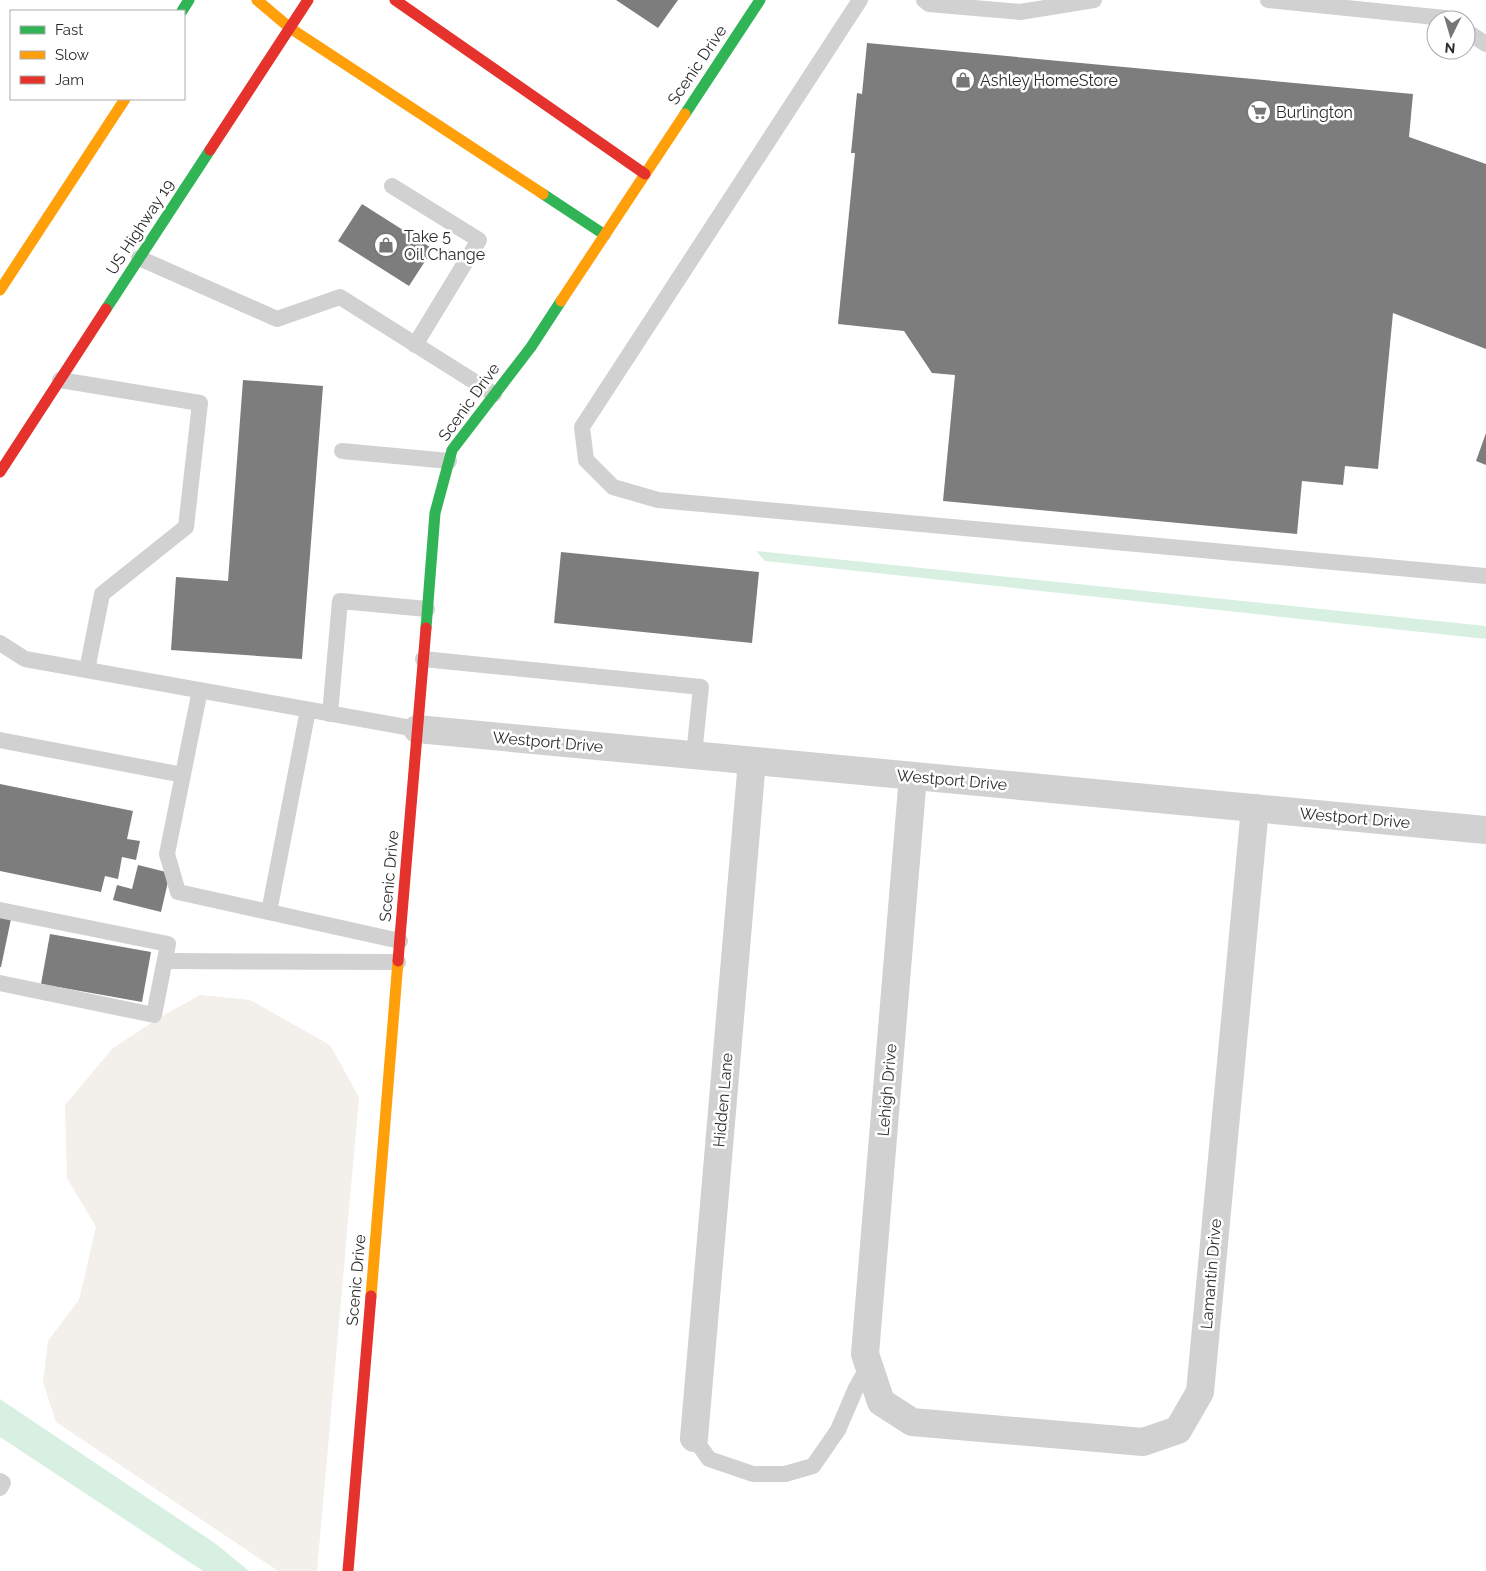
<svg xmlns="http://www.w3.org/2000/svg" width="1486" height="1571" font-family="Raleway,sans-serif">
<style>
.green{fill:#f3efea}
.water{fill:#d7f0e2}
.building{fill:#7d7d7d}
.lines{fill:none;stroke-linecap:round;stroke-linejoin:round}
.lane{stroke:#d1d1d1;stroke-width:16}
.street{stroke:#d1d1d1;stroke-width:28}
.fast{stroke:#30b455;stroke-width:11}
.slow{stroke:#ff9f0a;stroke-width:11}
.jam{stroke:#e5322d;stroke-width:11}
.labels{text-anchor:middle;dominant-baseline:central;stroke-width:5;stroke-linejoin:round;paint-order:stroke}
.street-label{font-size:16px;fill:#2c2c2c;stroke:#fff}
.poi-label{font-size:16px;fill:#2c2c2c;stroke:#fff;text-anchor:start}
</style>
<rect width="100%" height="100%" fill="#fff"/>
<path class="green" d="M200,995l50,5 80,45 29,52 -42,474h-39l-222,-149 -13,-40 5,-41 31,-41 17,-73 -29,-49 -2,-73 48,-57 46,-30z"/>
<g class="water">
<path d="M756,551l730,75v13l-721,-78z"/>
<path d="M0,1399l216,145 33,27h-46l-203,-134z"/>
</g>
<g class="building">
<path d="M616,0h62l-20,28z"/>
<path d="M867,43l546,51 -4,43 77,27v185l-93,-36 -15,156 -33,-3 -2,19 -41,-4 -5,53 -354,-33 12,-126 -23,-2 -28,-42 -66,-7 17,-171h-4l6,-60 5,1z"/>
<path d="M362,204l71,45 -24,37 -71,-45z"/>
<path d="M243,380l80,6 -21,273 -131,-9 5,-73 52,4z"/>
<path d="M1486,433v32l-10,-4z"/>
<path d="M561,552l198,20 -7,71 -198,-20z"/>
<path d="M0,784l133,27 -6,28 13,2 -4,19 -14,-3 -4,22 -13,-3 -4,16 -101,-21z"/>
<path d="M138,865l32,8 -9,39 -48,-12 4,-15 15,4z"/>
<path d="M0,917l11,2 -10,48h-1z"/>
<path d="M50,934l101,18 -9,50 -101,-18z"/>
</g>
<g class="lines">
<g class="lane">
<path d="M860,0l-278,427 4,33 27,27 45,13 828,76"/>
<path d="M924,0l5,4 91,8 74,-12"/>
<path d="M1268,0l177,18 3,2"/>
<path d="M1466,31l20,13"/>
<path d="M392,186l87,54 -64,105"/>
<path d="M139,258l138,61 63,-22 154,97"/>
<path d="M60,380l140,23 -14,124 -84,67 -15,76"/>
<path d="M342,451l107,10"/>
<path d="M0,643l25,16 392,70"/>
<path d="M423,659l278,28 -7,68"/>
<path d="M200,690l-33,164 11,38 222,49"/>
<path d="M330,714l10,-113 87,8"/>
<path d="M0,740l183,35"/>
<path d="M0,910l168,34 -14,71 -154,-32"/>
<path d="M269,912l39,-202"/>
<path d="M165,961l233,1"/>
<path d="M694,1438l15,21 44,15h32l28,-8 25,-36 18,-42 13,-23"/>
<path d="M0,1481l3,2 -3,5"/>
</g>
<g class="street">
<path d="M417,729l1069,101"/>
<path d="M913,776l-48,578 16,48 31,20 231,20 35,-12 22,-38 55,-584"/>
<path d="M694,1438l58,-677"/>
</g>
<g class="fast">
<path d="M182,11l7,-11"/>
<path d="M685,114l75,-114"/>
<path d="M543,194l62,41"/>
<path d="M106,309l104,-159"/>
<path d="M426,628l9,-115 17,-63 79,-103 30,-46"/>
</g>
<g class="slow">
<path d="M257,0l33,28 253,166"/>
<path d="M0,290l125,-191"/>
<path d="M561,301l124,-187"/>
<path d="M371,1296l27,-335"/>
</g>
<g class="jam">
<path d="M395,0l250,174"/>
<path d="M210,150l98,-150"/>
<path d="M0,472l106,-163"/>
<path d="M398,961l28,-333"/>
<path d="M348,1571l23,-275"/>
</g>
</g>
<defs>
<g id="shop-ring" transform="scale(1.25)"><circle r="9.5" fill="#fff" stroke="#767676" stroke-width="1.5"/><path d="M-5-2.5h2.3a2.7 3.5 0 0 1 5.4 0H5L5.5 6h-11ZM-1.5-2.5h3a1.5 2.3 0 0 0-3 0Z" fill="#767676"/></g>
<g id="supermarket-ring" transform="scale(1.25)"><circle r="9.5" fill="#fff" stroke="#767676" stroke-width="1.5"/><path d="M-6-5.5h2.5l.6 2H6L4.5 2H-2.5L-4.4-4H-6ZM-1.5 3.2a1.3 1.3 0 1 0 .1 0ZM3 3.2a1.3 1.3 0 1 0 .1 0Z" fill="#767676"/></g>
</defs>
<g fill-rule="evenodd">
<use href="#shop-ring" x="963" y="80"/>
<use href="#supermarket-ring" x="1259" y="112"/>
<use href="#shop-ring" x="386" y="245"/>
</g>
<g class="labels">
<g class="street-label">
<text transform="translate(697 65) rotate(-56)">Scenic Drive</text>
<text transform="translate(140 227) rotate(-57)">US Highway 19</text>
<text transform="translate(469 402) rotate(-54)">Scenic Drive</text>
<text transform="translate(548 742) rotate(5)">Westport Drive</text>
<text transform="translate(952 780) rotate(5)">Westport Drive</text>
<text transform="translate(1355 818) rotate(5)">Westport Drive</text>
<text transform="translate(389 876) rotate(-85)">Scenic Drive</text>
<text transform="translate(887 1090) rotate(-85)">Lehigh Drive</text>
<text transform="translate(723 1100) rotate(-85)">Hidden Lane</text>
<text transform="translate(1211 1274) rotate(-85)">Lamantin Drive</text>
<text transform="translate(356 1280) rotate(-85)">Scenic Drive</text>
</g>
<g class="poi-label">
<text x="980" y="80">Ashley HomeStore</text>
<text x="1276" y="112">Burlington</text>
<text x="404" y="236">Take 5<tspan x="404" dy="18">Oil Change</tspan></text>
</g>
</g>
<rect x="10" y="10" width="175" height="90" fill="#ffffff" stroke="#ababab"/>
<rect x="20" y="26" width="25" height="8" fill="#30b455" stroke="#ababab"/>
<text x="55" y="35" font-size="15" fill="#2c2c2c">Fast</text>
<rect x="20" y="51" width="25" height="8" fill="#ff9f0a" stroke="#ababab"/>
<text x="55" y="60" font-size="15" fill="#2c2c2c">Slow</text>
<rect x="20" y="76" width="25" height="8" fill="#e5322d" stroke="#ababab"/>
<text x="55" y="85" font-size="15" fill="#2c2c2c">Jam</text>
<g transform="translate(1451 35) rotate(185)"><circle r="24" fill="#ffffff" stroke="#ababab"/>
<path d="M0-4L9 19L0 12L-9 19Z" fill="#767676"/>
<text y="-8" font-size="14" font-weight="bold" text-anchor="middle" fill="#2c2c2c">N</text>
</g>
</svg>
